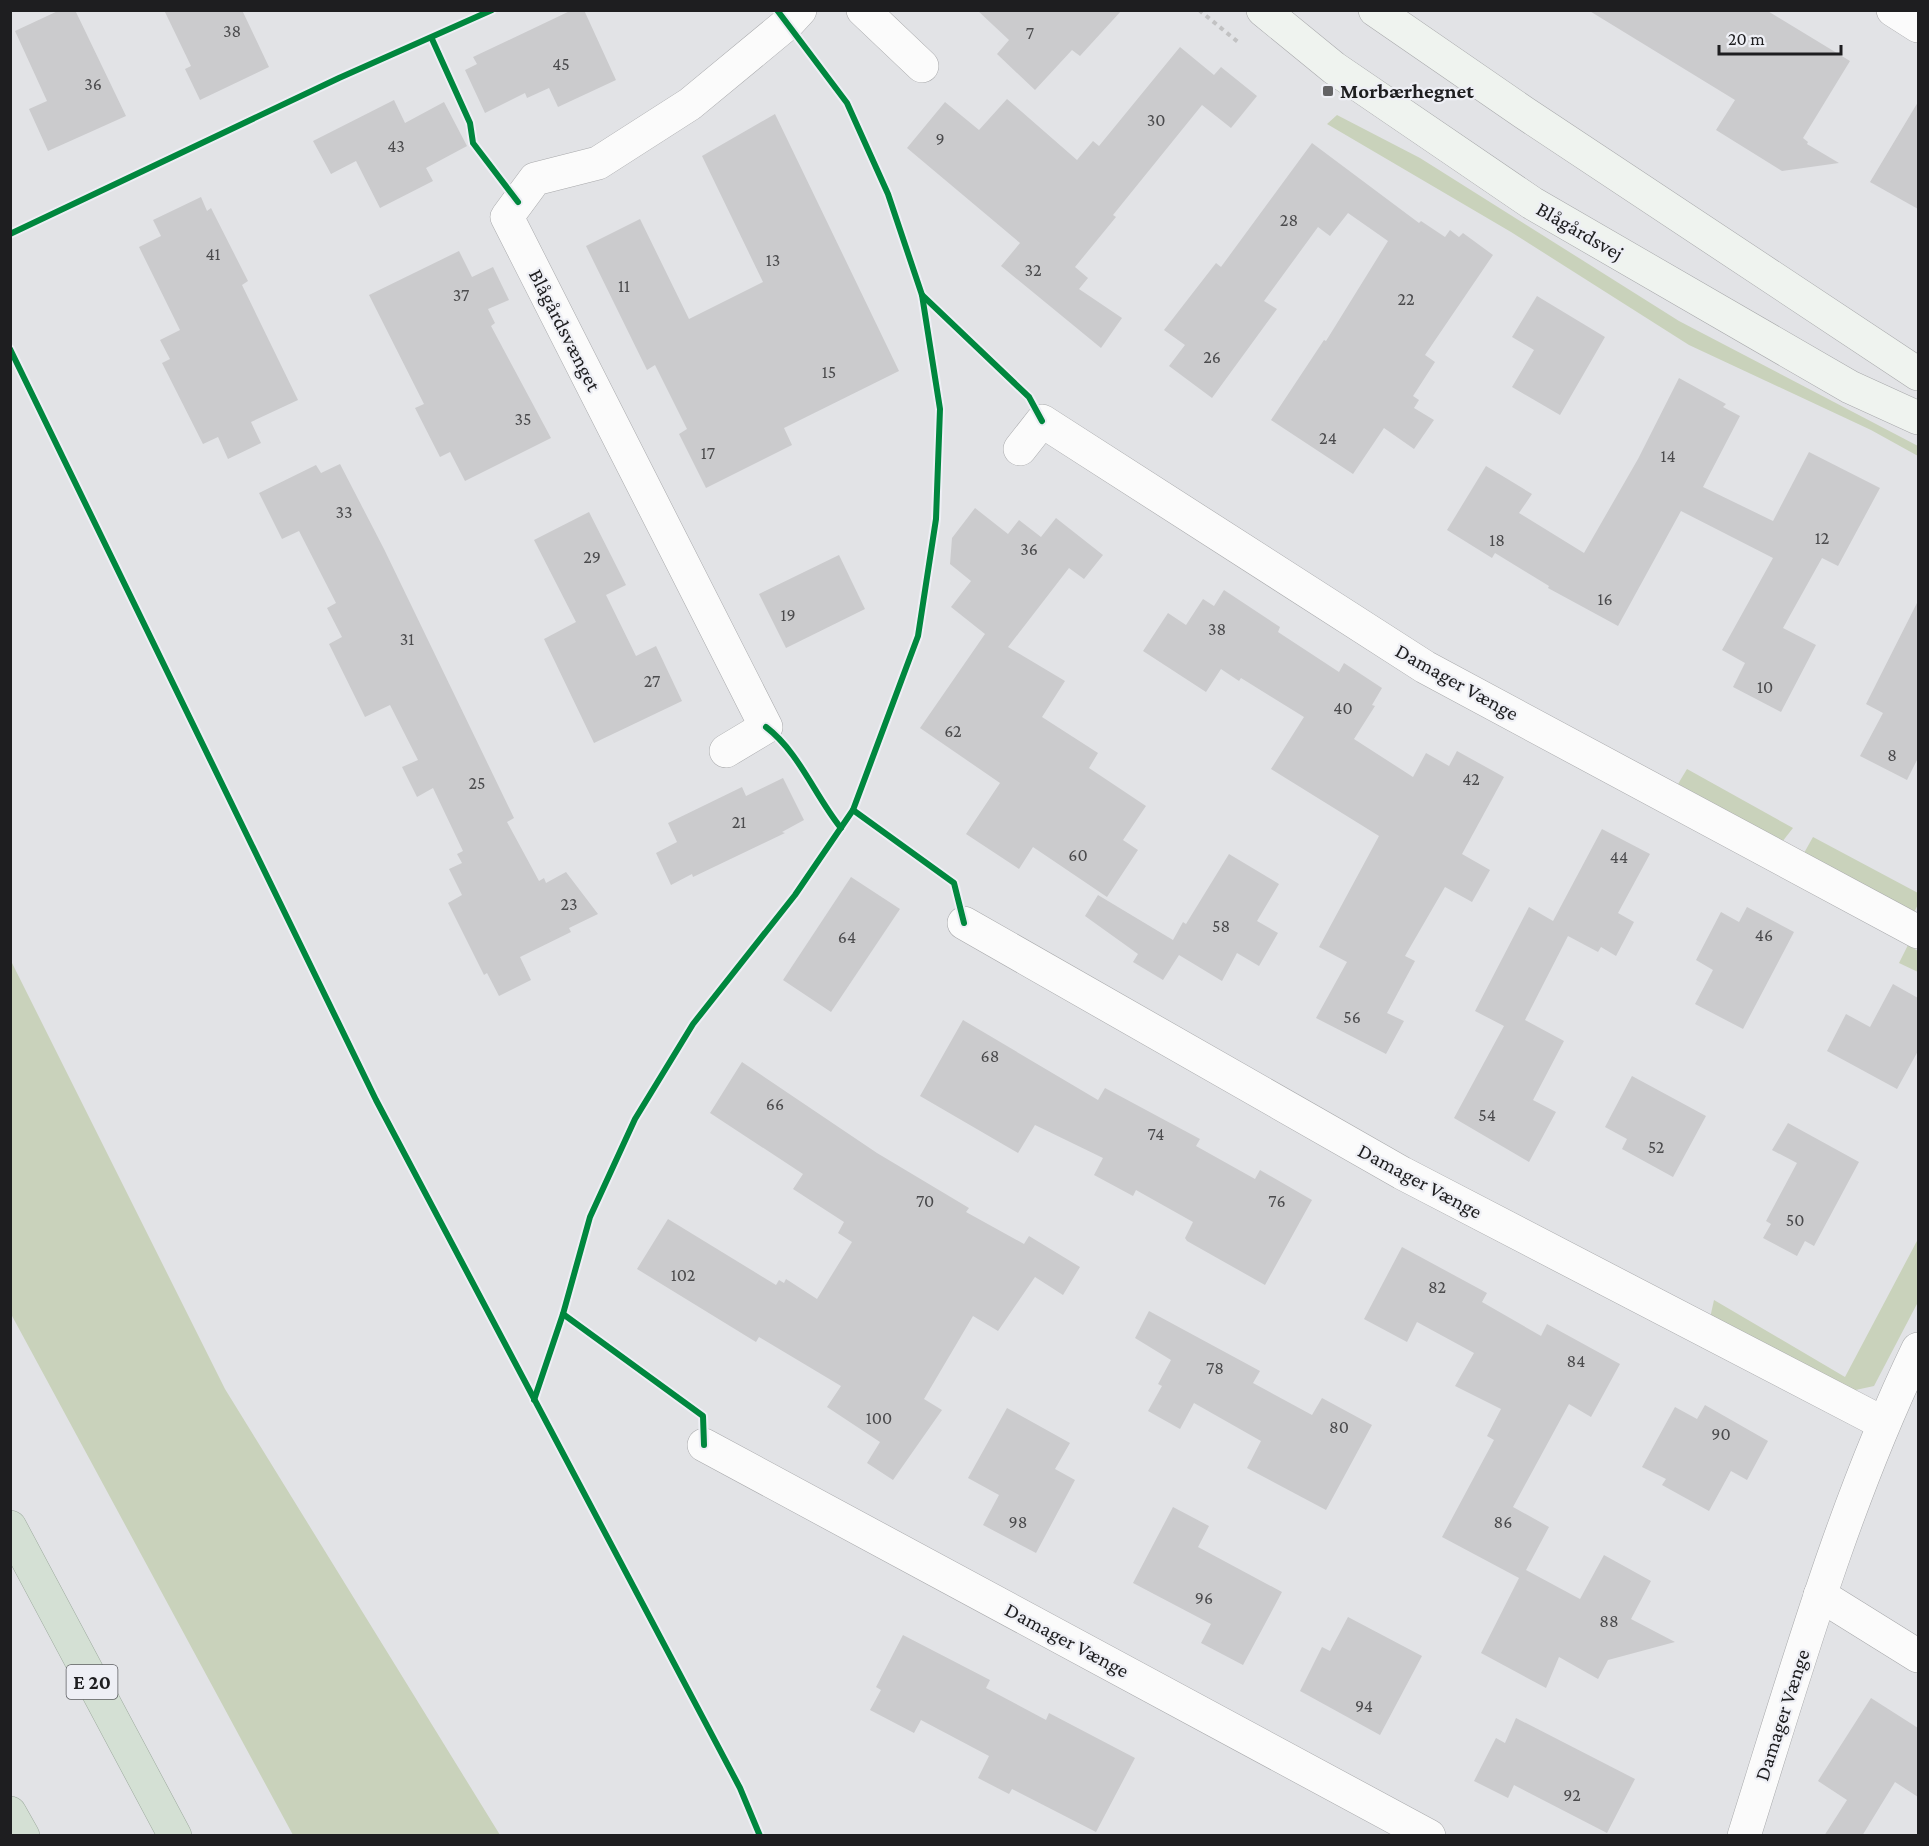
<svg xmlns="http://www.w3.org/2000/svg" width="1929" height="1846" font-family="'Crimson Pro',serif">
<style>
.grass{fill:#c9d2bb}
.building{fill:#cbcbcd}
.lines{fill:none;stroke-linecap:round;stroke-linejoin:round}
.street-casing{stroke:#a8a9ab;stroke-width:34}
.secondary-casing{stroke:#a8a9ab;stroke-width:34}
.highway-casing{stroke:#9eab9f;stroke-width:34}
.path{stroke:#c2c2c3;stroke-width:4;stroke-dasharray:4.5 4.5;stroke-linecap:butt}
.street{stroke:#fbfbfb;stroke-width:33}
.secondary{stroke:#eff3ef;stroke-width:33}
.highway{stroke:#d4e0d4;stroke-width:33}
.cycleway-casing{stroke:#eeeff5;stroke-width:10}
.cycleway{stroke:#00873e;stroke-width:6}
.poi-dot{fill:#636365;stroke:#eeeff5;stroke-width:2}
.labels{text-anchor:middle;dominant-baseline:central;stroke-width:4.5;stroke-linejoin:round;paint-order:stroke}
.number-label{font-size:18px;fill:#4b4b4d}
.shield{fill:#eeeff5;stroke:#5c5d60;stroke-width:1.5}
.shield-label{font-size:20px;font-weight:bold;fill:#1e1e20}
.poi-label{font-size:21px;font-weight:bold;fill:#1e1e20;stroke:#eeeff5;text-anchor:start}
.street-label{font-size:21px;fill:#1e1e20;stroke:#eeeff5}
</style>
<rect width="100%" height="100%" fill="#e2e3e6"/>
<g class="grass">
<path d="M1337,115l83,43 259,163 239,125v10l-47,-26 -182,-85 -178,-113 -184,-108z"/>
<path d="M1687,769l106,59 -11,14 -104,-58z"/>
<path d="M1813,837l105,56v11l-4,9 -110,-60z"/>
<path d="M1908,945l10,6v21l-19,-9z"/>
<path d="M11,961l214,428 275,446h-207l-282,-521z"/>
<path d="M1918,1239v63l-44,84 -23,5 -141,-73 4,-18 131,77z"/>
</g>
<g class="building">
<path d="M60,10h15l51,106 -78,35 -19,-42 18,-8 -32,-70z"/>
<path d="M164,10h78l27,57 -69,33 -15,-31 6,-3z"/>
<path d="M572,10h12l32,70 -58,27 -9,-19 -22,10 -2,-5 -40,20 -20,-43 12,-6 -4,-7z"/>
<path d="M977,10h145l-42,46 -8,-6 -37,40 -38,-36 12,-14z"/>
<path d="M1588,10h178l84,51 -47,77 5,4 -1,2 32,19 -57,8 -66,-41 19,-30z"/>
<path d="M1180,47l34,28 7,-8 36,29 -26,32 -29,-23 -89,110 3,2 -41,50 13,11 -9,11 43,29 -21,30 -100,-82 19,-23 -113,-95 38,-46 34,28 28,-31 70,61 16,-19 6,5z"/>
<path d="M394,100l11,23 39,-21 23,44 -41,22 7,13 -53,27 -24,-47 -25,13 -18,-33z"/>
<path d="M1918,102v107l-48,-27z"/>
<path d="M775,114l124,257 -115,57 8,17 -86,43 -27,-54 8,-5 -32,-64 -8,5 -61,-124 54,-27 49,100 74,-37 -61,-126z"/>
<path d="M1312,143l107,80 2,-2 24,16 5,-7 9,7 4,-4 30,22 -68,100 10,7 -22,34 6,4 -5,8 20,12 -20,29 -30,-21 -31,46 -82,-54 53,-80 2,1 62,-100 -40,-28 -18,23 -12,-9 -54,74 13,8 -65,89 -43,-32 16,-21 -21,-15 52,-67 5,4z"/>
<path d="M201,197l6,14 4,-3 37,73 -6,4 56,115 -47,22 10,21 -33,16 -10,-22 -15,7 -41,-81 8,-4 -10,-19 20,-10 -41,-83 22,-11 -8,-16z"/>
<path d="M459,251l13,26 21,-10 16,33 -21,9 7,14 -4,3 60,112 -86,43 -15,-29 -10,5 -25,-49 9,-4 -55,-109z"/>
<path d="M1537,296l68,41 -45,78 -48,-28 22,-37 -22,-13z"/>
<path d="M1679,378l47,26 -3,3 17,9 -37,71 70,34 36,-69 71,36 -42,78 -16,-8 -39,70 33,17 -35,67 -48,-25 12,-24 -23,-13 51,-92 -92,-47 -63,115 -70,-38 1,-2 -54,-33 -3,5 -45,-28 39,-64 46,28 -13,19 65,40 54,-94z"/>
<path d="M340,464l44,85 130,269 -7,4 32,59 5,-3 2,5 20,-11 32,42 -29,14 2,4 -51,25 11,23 -32,16 -12,-23 -3,2 -36,-72 14,-8 -13,-26 13,-6 -5,-9 6,-3 -30,-63 -16,9 -15,-30 16,-7 -28,-55 -25,12 -36,-73 13,-7 -15,-29 9,-5 -37,-72 -17,8 -23,-46 57,-28 5,8z"/>
<path d="M975,508l33,26 11,-14 22,17 15,-19 47,37 -19,24 -15,-11 -61,79 57,34 -23,36 56,36 -9,15 57,38 -23,34 15,10 -31,47 -74,-50 -14,22 -53,-35 34,-51 -80,-55 65,-94 -34,-27 20,-26 -21,-17 2,-26z"/>
<path d="M589,512l37,73 -20,10 30,61 20,-10 26,55 -88,42 -50,-104 32,-17 -42,-82z"/>
<path d="M839,555l26,54 -79,39 -27,-54z"/>
<path d="M1224,590l56,37 -2,5 61,40 5,-9 38,25 -10,17 3,1 -21,33 59,38 13,-24 23,13 8,-15 47,26 -42,77 28,16 -18,32 -27,-15 -40,69 10,5 -28,52 17,8 -18,33 -70,-36 31,-56 -28,-15 60,-111 -108,-67 33,-52 -63,-39 -2,3 -18,-12 -15,23 -63,-41 25,-38 18,12 17,-26 11,7z"/>
<path d="M1918,601v157l-11,22 -47,-24 23,-43 -17,-9z"/>
<path d="M783,778l21,42 -22,12 3,1 -92,44 -1,-3 -21,11 -15,-32 21,-11 -9,-19 74,-36 4,9z"/>
<path d="M1602,829l48,25 -32,59 16,9 -18,34 -15,-9 -3,5 -30,-16 -43,84 39,21 -31,59 23,12 -27,50 -75,-44 50,-92 -29,-15 54,-104 24,14z"/>
<path d="M1229,854l50,30 -22,37 21,12 -19,33 -22,-13 -15,28 -43,-26 -16,25 -30,-18 5,-8 -53,-38 13,-21 75,45 10,-18 3,2z"/>
<path d="M851,877l49,32 -69,103 -48,-32z"/>
<path d="M1747,907l47,25 -51,97 -48,-25 18,-34 -17,-10 25,-48 18,10z"/>
<path d="M1893,984l25,14v53l-21,38 -70,-38 19,-37 24,13z"/>
<path d="M963,1020l135,80 7,-12 95,51 -4,7 59,33 5,-9 52,30 -47,85 -78,-44 -2,-3 8,-16 -57,-32 -3,6 -39,-21 9,-17 -68,-33 -17,28 -98,-57z"/>
<path d="M742,1062l135,91 92,55 -3,4 58,32 5,-8 51,31 -17,28 -28,-18 -37,54 -25,-15 -49,83 18,11 -49,70 -26,-17 13,-21 -53,-35 14,-21 -82,-49 -3,5 -119,-73 31,-50 108,66 3,-5 5,3 2,-4 31,20 35,-57 -14,-9 6,-11 -51,-33 10,-15 -93,-61z"/>
<path d="M1632,1076l74,40 -33,61 -51,-28 5,-10 -22,-12z"/>
<path d="M1788,1123l71,39 -45,84 -9,-5 -8,15 -34,-18 8,-14 -5,-3 31,-58 -25,-13z"/>
<path d="M1402,1247l85,46 -5,9 59,34 6,-12 73,40 -29,53 -22,-13 -56,103 36,20 -23,43 54,29 24,-44 47,26 -20,38 44,23 -67,18 -10,19 -39,-22 -13,31 -65,-35 38,-75 -77,-41 52,-97 -7,-4 14,-27 -46,-23 19,-33 -57,-31 -10,20 -43,-23z"/>
<path d="M1149,1311l111,60 -7,12 59,32 10,-17 50,27 -46,85 -79,-42 14,-27 -67,-38 -14,26 -32,-18 14,-25 -4,-2 13,-24 -36,-22z"/>
<path d="M1705,1405l63,36 -21,39 -16,-9 -22,40 -47,-26 4,-6 -24,-12 33,-60 22,12z"/>
<path d="M1007,1408l63,35 -15,26 20,11 -39,73 -53,-28 16,-30 -31,-17z"/>
<path d="M1173,1507l36,19 -11,21 84,45 -39,73 -42,-22 10,-19 -78,-41z"/>
<path d="M1348,1617l74,39 -42,79 -80,-44 22,-44 8,4z"/>
<path d="M903,1635l87,45 -4,8 60,32 3,-7 86,45 -39,74 -84,-43 -3,5 -31,-16 11,-22 -68,-36 -7,13 -44,-23 11,-20 -5,-3z"/>
<path d="M1871,1698l47,30v69l-23,-15 -33,54h-38l23,-36 -29,-19z"/>
<path d="M1516,1718l119,61 -28,54 -93,-48 -6,13 -34,-17 22,-43 9,5z"/>
</g>
<g class="lines">
<g class="street-casing">
<g id="street">
<path d="M863,10l59,56"/>
<path d="M1893,10l25,16"/>
<path d="M1020,449l22,-28 383,246 493,265"/>
<path d="M726,751l40,-24 -259,-510 28,-38 63,-16 92,-59 98,-81 12,-13"/>
<path d="M964,923l438,250 481,250"/>
<path d="M704,1445l725,391"/>
<path d="M1820,1595l98,61"/>
<path d="M1744,1836c52,-165 99,-332 174,-487"/>
</g>
</g>
<g class="secondary-casing">
<g id="secondary">
<path d="M1263,10l71,58 198,135 318,184 68,31"/>
<path d="M1375,10l148,102 395,262"/>
</g>
</g>
<g class="highway-casing">
<g id="highway">
<path d="M10,1527l165,309"/>
<path d="M10,1813l13,23"/>
</g>
</g>
<path class="path" d="M1199,10l39,32"/>
<use href="#street" class="street"/>
<use href="#secondary" class="secondary"/>
<use href="#highway" class="highway"/>
<g class="cycleway-casing">
<g id="cycleway">
<path d="M432,39l38,84 3,20 45,59"/>
<path d="M10,234l329,-156 153,-68"/>
<path d="M922,295l107,102 13,24"/>
<path d="M10,349l366,751 364,688 20,48"/>
<path d="M766,727c33,25 49,69 75,101"/>
<path d="M853,810l101,73 10,40"/>
<path d="M563,1314l140,102 1,29"/>
<path d="M534,1400l29,-86 27,-97 45,-98 58,-95 102,-129 58,-85 65,-174 18,-117 4,-110 -18,-114 -34,-101 -41,-91 -70,-93"/>
</g>
</g>
<use href="#cycleway" class="cycleway"/>
</g>
<rect class="poi-dot" x="1322" y="85" width="12" height="12" rx="3"/>
<g class="labels">
<g class="number-label">
<text x="232" y="31">38</text>
<text x="1030" y="33">7</text>
<text x="561" y="64">45</text>
<text x="93" y="84">36</text>
<text x="1156" y="120">30</text>
<text x="940" y="139">9</text>
<text x="396" y="146">43</text>
<text x="1289" y="220">28</text>
<text x="213" y="254">41</text>
<text x="773" y="260">13</text>
<text x="1033" y="270">32</text>
<text x="624" y="286">11</text>
<text x="461" y="295">37</text>
<text x="1406" y="299">22</text>
<text x="1212" y="357">26</text>
<text x="829" y="372">15</text>
<text x="523" y="419">35</text>
<text x="1328" y="438">24</text>
<text x="708" y="453">17</text>
<text x="1668" y="456">14</text>
<text x="344" y="512">33</text>
<text x="1822" y="538">12</text>
<text x="1497" y="540">18</text>
<text x="1029" y="549">36</text>
<text x="592" y="557">29</text>
<text x="1605" y="599">16</text>
<text x="788" y="615">19</text>
<text x="1217" y="629">38</text>
<text x="407" y="639">31</text>
<text x="652" y="681">27</text>
<text x="1765" y="687">10</text>
<text x="1343" y="708">40</text>
<text x="953" y="731">62</text>
<text x="1892" y="755">8</text>
<text x="1471" y="779">42</text>
<text x="477" y="783">25</text>
<text x="739" y="822">21</text>
<text x="1078" y="855">60</text>
<text x="1619" y="857">44</text>
<text x="569" y="904">23</text>
<text x="1221" y="926">58</text>
<text x="1764" y="935">46</text>
<text x="847" y="937">64</text>
<text x="1352" y="1017">56</text>
<text x="990" y="1056">68</text>
<text x="775" y="1104">66</text>
<text x="1487" y="1115">54</text>
<text x="1156" y="1134">74</text>
<text x="1656" y="1147">52</text>
<text x="925" y="1201">70</text>
<text x="1277" y="1201">76</text>
<text x="1795" y="1220">50</text>
<text x="683" y="1275">102</text>
<text x="1437" y="1287">82</text>
<text x="1576" y="1361">84</text>
<text x="1215" y="1368">78</text>
<text x="879" y="1418">100</text>
<text x="1339" y="1427">80</text>
<text x="1721" y="1434">90</text>
<text x="1018" y="1522">98</text>
<text x="1503" y="1522">86</text>
<text x="1204" y="1598">96</text>
<text x="1609" y="1621">88</text>
<text x="1364" y="1706">94</text>
<text x="1572" y="1795">92</text>
</g>
<rect class="shield" x="66.5" y="1665" width="51" height="34" rx="4.5"/>
<g class="shield-label">
<text x="92" y="1682">E 20</text>
</g>
<g class="poi-label">
<text x="1340" y="91">Morbærhegnet</text>
</g>
<g class="street-label">
<text transform="translate(1580 231) rotate(30)">Blågårdsvej</text>
<text transform="translate(565 330) rotate(63)">Blågårdsvænget</text>
<text transform="translate(1457 682) rotate(29)">Damager Vænge</text>
<text transform="translate(1420 1181) rotate(28)">Damager Vænge</text>
<text transform="translate(1067 1640) rotate(28)">Damager Vænge</text>
<text transform="translate(1782 1715) rotate(-72)">Damager Vænge</text>
</g>
</g>
<rect width="1929" height="1846" fill="none" stroke="#1e1e20" stroke-width="24"/>
<path d="M1719 45v9h122v-9" fill="none" stroke="#1e1e20" stroke-width="3"/>
<text x="1728" y="45" font-size="18" fill="#1e1e20" stroke="#eeeff5" stroke-width="4.5" paint-order="stroke">20 m</text>
</svg>
